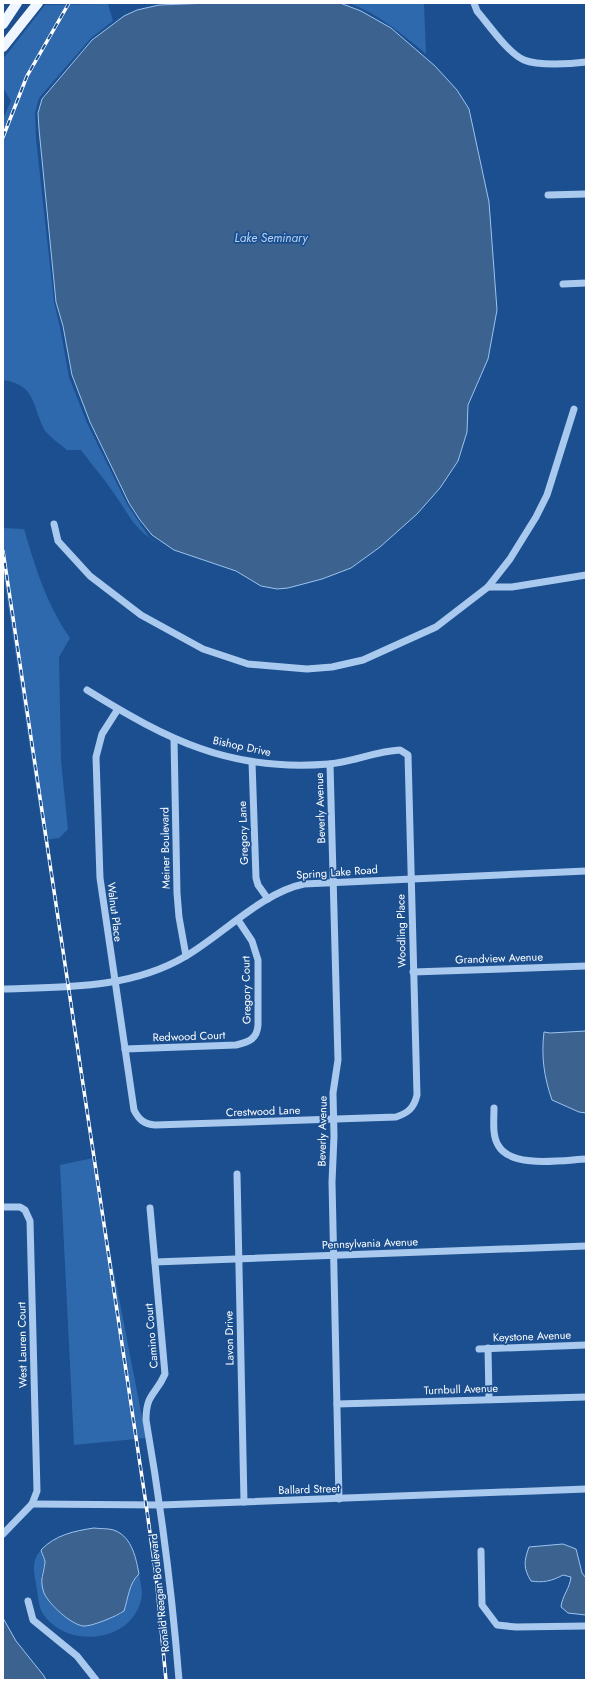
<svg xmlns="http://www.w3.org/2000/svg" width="589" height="1683" font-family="Jost,sans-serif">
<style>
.green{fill:#2e69ad}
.water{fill:#3c6290;stroke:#9cc4f0}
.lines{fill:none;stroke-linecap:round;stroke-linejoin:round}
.minor{stroke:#a9c9ee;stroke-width:7}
.major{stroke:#f0f6ff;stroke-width:10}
.rail-casing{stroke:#fff;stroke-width:3.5}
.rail{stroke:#1b4f8f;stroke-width:2;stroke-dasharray:6;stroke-linecap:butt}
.labels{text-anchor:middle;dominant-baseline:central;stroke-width:3.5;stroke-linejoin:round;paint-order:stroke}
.street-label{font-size:11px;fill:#fff;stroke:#1b4f8f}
.water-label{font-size:12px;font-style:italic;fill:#b5d3f5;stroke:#1b4f8f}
</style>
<rect width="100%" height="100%" fill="#1b4f8f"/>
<g class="green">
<path d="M349,3h75l2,51c-24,-20 -47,-40 -77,-51z"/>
<path d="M108,4l5,17 -22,17 -52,60 -4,15 1,26 18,163 6,25 9,50 18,46 40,81 22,33 11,7c-26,-13 -31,-30 -47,-52 -10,-15 -22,-28 -32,-42h-14c-7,-6 -18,-13 -23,-21 -12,-24 -8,-44 -41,-49v-261l8,-18 -8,-13v-29l42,-54z"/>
<path d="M3,528l21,1c12,40 22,74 46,109l-11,19 2,104 7,68 -9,9 -15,2 -41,-268z"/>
<path d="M93,1158l1,5h-1l53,275 -72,7 -14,-280z"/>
<path d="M41,1550l4,11 -4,15 11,29 5,5 18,14 18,1 28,-11c6,-6 3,-11 6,-18 2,-7 7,-17 12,-22 1,6 3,14 3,21 -6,47 -74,56 -99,19 -5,-7 -5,-21 -7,-30 -2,-13 -5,-23 5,-34z"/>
</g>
<g class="water">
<path d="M211,3h129l21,8 30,17 44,38 22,24 12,19 20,93 8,108 -9,49 -20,46 -1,27 -9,29 -18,27 -23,26 -37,33 -29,21 -29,11 -34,9 -11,1 -16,-3 -25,-15 -62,-21 -22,-15 -12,-15 -11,-17 -39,-81 -18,-47 -9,-49 -7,-24 -17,-173 -1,-16 4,-14 50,-59 32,-24 13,-6 22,-5z"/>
<path d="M586,1031v82l-7,-1 -27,-12c-8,-23 -11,-44 -8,-68l6,1z"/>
<path d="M94,1528c7,1 16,0 22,3 16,7 20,27 23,43 -10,9 -11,25 -15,37 -7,5 -33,16 -41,15 -13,-2 -34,-22 -39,-33 -5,-14 0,-19 1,-31 0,-3 -3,-8 -4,-12 14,-15 33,-19 53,-22z"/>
<path d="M563,1544l13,5 6,24 4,5v37l-18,-2 -7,-6c1,-11 9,-19 10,-30l-8,-2c-11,6 -20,8 -32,6 -8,-13 -7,-20 -2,-34z"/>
<path d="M3,1618l13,23 28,35 2,4h-43z"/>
</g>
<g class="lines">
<g class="minor">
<path d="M474,3l3,8c12,14 31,42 47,49 14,6 47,4 62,2"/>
<path d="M548,195l38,-1"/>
<path d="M563,284l23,-1"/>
<path d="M54,524l4,17 32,35 51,39 62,34 45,15 59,5 25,-2 31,-7 73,-33 52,-40 22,-28 26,-42 11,-22 27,-86"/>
<path d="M488,587h24l74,-12"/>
<path d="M87,690c81,50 143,82 242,74 24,-2 47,-13 71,-14l8,5 9,340c-3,13 -9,18 -21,22l-241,8c-11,-1 -16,-5 -21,-15l-34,-232 -4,-121 6,-23 16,-25"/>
<path d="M174,739l3,154 2,24 7,39"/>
<path d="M252,762l4,116 2,7 10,14"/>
<path d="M330,764l8,296 -5,33 1,43 -2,46 7,317"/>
<path d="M413,972l173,-6"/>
<path d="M3,989c61,-2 128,0 183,-33 36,-21 77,-64 118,-72l282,-13"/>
<path d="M125,1049l111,-4c13,-3 21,-6 22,-20v-65l-6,-19 -14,-21"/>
<path d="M494,1108c0,12 -2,27 4,37 13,24 65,15 88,14"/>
<path d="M237,1174l7,328"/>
<path d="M3,1207h17l5,3 5,11 7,270 -5,13 -29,30"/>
<path d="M150,1208l15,166c-9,21 -19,19 -19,46 15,86 26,172 33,260"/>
<path d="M155,1262l431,-16"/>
<path d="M488,1348l1,51"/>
<path d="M479,1349l107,-4"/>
<path d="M337,1404l249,-7"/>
<path d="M32,1504l129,1 425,-16"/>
<path d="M481,1551l1,54 15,20 19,2 70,-1"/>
<path d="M28,1601l5,19 44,36 19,24"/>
</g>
<g class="major">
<path d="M3,24l14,-21"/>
<path d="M3,47l35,-44"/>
</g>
<g class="rail-casing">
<g id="rail">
<path d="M3,137l24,-61 42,-73"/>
<path d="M3,551l143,953 10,72 10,104"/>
</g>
</g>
<use href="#rail" class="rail"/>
</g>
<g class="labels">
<g class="street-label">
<text transform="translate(242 746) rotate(12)">Bishop Drive</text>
<text transform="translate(320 808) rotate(-92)">Beverly Avenue</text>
<text transform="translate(243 833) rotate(-92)">Gregory Lane</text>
<text transform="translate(165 848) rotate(-91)">Meiner Boulevard</text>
<text transform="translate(337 872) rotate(-4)">Spring Lake Road</text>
<text transform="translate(115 912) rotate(83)">Walnut Place</text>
<text transform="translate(401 931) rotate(-91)">Woodling Place</text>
<text transform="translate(499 958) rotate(-2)">Grandview Avenue</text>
<text transform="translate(246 990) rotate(-91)">Gregory Court</text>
<text transform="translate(189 1036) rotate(-2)">Redwood Court</text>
<text transform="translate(263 1111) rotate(-2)">Crestwood Lane</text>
<text transform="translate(322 1131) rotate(-89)">Beverly Avenue</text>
<text transform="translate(370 1243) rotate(-2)">Pennsylvania Avenue</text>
<text transform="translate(151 1336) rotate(-95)">Camino Court</text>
<text transform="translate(532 1336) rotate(-2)">Keystone Avenue</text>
<text transform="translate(229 1338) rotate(-91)">Lavon Drive</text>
<text transform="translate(22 1345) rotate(-91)">West Lauren Court</text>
<text transform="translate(461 1389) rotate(-2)">Turnbull Avenue</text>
<text transform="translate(309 1489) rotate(-2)">Ballard Street</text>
<text transform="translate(159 1593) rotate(-96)">Ronald Reagan Boulevard</text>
</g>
<g class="water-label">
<text x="271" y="238">Lake Seminary</text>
</g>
</g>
<rect width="589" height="1683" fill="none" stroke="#ffffff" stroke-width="8"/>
</svg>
